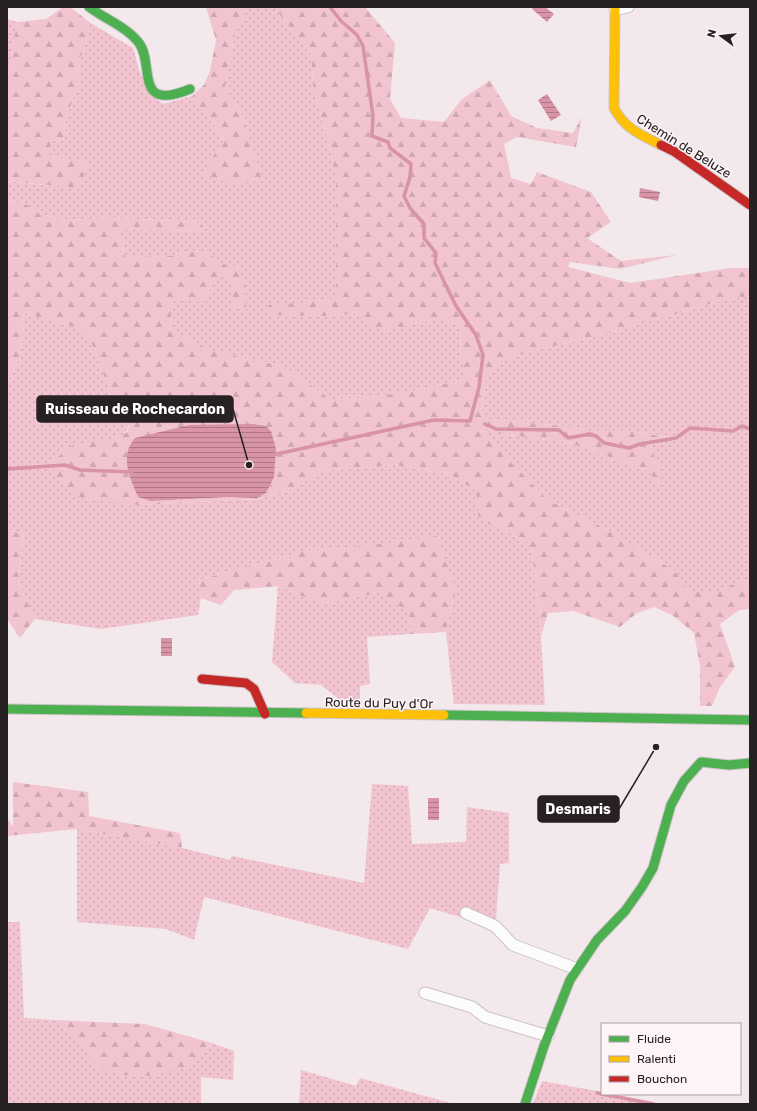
<svg xmlns="http://www.w3.org/2000/svg" width="757" height="1111" font-family="Rubik,sans-serif">
<style>
.grass{fill:url(#grass-dots)}
.forest{fill:url(#forest-firs);fill-rule:evenodd}
.water{fill:url(#water-rules)}
.lines{fill:none;stroke-linecap:round;stroke-linejoin:round}
.stream{stroke:#d893a6;stroke-width:3.5}
.street-casing{stroke:#ccc3c5;stroke-width:13}
.fast-casing{stroke:#ccc3c5;stroke-width:11}
.slow-casing{stroke:#ccc3c5;stroke-width:11}
.jam-casing{stroke:#ccc3c5;stroke-width:11}
.street{stroke:#fdfcfc;stroke-width:11}
.fast{stroke:#4caf50;stroke-width:9}
.slow{stroke:#ffc107;stroke-width:9}
.jam{stroke:#c62828;stroke-width:9}
.labels{text-anchor:middle;dominant-baseline:central;stroke-width:3;stroke-linejoin:round;paint-order:stroke}
.street-label{font-size:13px;fill:#282123;stroke:#fdf4f6}
.leader{fill:none;stroke:#282123;stroke-width:1.5}
.callout-dot{fill:#282123;stroke:#fdf4f6;stroke-width:1.5}
.callout{fill:#282123;stroke:#282123;stroke-width:1.5}
.callout-label{font-size:14px;text-anchor:middle;font-weight:bold;fill:#fff}
</style>
<defs>
<pattern id="grass-dots" width="8" height="8" patternUnits="userSpaceOnUse"><rect width="8" height="8" fill="#f1c4cf"/><path d="M2 2h.1M6 6h.1" fill="none" stroke="#cfa8b1" stroke-width="1.8" stroke-linecap="round"/></pattern>
<pattern id="forest-firs" width="22" height="20" patternUnits="userSpaceOnUse"><rect width="22" height="20" fill="#f1c4cf"/><path d="M5 1l3.5 6h-7zM16 11l3.5 6h-7z" fill="#cfa8b1"/></pattern>
<pattern id="water-rules" width="6" height="5" patternUnits="userSpaceOnUse"><rect width="6" height="5" fill="#d893a6"/><path d="M0 2.5h6" fill="none" stroke="#af7887"/></pattern>
</defs>
<rect width="100%" height="100%" fill="#f3e8eb"/>
<g class="grass">
<path d="M241,7h33l37,48 2,31 23,87v125l-28,4 17,14 35,-3 23,18 58,-13 19,9 1,33 6,19 -59,13 -46,6 -32,1 -47,-33 -71,-15 -42,-22 3,-30 46,-24 14,4 6,-11 -19,-5 -11,-10 -17,-2 -23,5 -44,1 -5,-28 80,2 1,-9 -89,-4 -46,2 -26,-6 -14,-10 -19,-4v-19l45,5 35,-24 -37,-6v-15l15,-2 1,-23 14,-33 -2,-18 14,-41 41,24c7,23 9,42 30,56l29,-8 32,43 -22,37 61,5 -21,-66 -17,-28 10,-54 10,-18z"/>
<path d="M7,19l10,3 -10,59z"/>
<path d="M750,296v285h-12l-22,13 -28,-4 -14,-20 -70,-42 -56,-28 -68,-69 91,12 36,14 42,14 11,18 -9,-36 2,-13 19,-2 -44,-8h-42l-13,-3 -83,-8 -9,-4 5,-35 13,-18 32,-11 60,-13 133,-38z"/>
<path d="M24,313l50,14 15,9 25,66 -2,16 18,5c-7,18 -17,17 -34,17l39,65 124,-6 35,-10 27,-18 74,-6 51,9 30,16 30,41 25,13 10,92 4,69 -91,-1 -8,-72 10,-43 -95,-43 -56,5 -107,29 3,18 -3,17 -97,14 -66,-10 -17,-37 6,-48 -17,-4v-147l13,-25z"/>
<path d="M278,586l41,17 15,-1 47,-10 28,21 2,21 -44,3 3,47 -10,2v15l-20,-1 -19,-15 -26,-2 -23,-21z"/>
<path d="M372,784l36,2 4,58 54,-2 1,-35 42,6v50l-9,1 -4,55 -27,-10 -6,9 -33,-10 -22,41 -204,-52 -10,43 -28,-11 -89,-7v-93l105,19 48,12 2,-4 132,27z"/>
<path d="M7,922h13l4,96 30,2 26,23 18,26 93,-4 21,-22 22,8 -1,29 -32,-3v27h-194z"/>
<path d="M301,1070l55,16 4,-8 94,26h-155z"/>
<path d="M542,1081l60,11v2l60,10h-129z"/>
</g>
<g class="forest">
<path d="M63,7h7l22,17 -14,41 2,18 -14,33 -1,23 -15,2v15l38,6 -3,12 -8,14 -70,-7v-100l10,-59 29,-3z"/>
<path d="M206,7h35l5,8 -11,18 -10,54 17,28 21,66 -28,3 -34,-8 23,-37 -32,-43 12,-11 6,-14 6,-31z"/>
<path d="M274,7h91l30,36 -5,56 11,19 43,4 17,-22 29,-20 21,36 26,12 36,5 9,-16 -6,30 -59,-10 -13,7 7,34 20,6 6,-12 54,20 20,30 -24,16 34,23 55,-6 -56,14 -50,-7 -2,5 62,16 101,-15h19v28l-26,4 -133,38 -60,13 -32,11 -13,18 -5,35 9,4 83,8 13,3h42l47,9 -22,1 -2,13 9,9v28l-11,-19 -42,-14 -36,-14 -91,-12 68,69 56,28 70,42 14,20 28,4 22,-13h12v28l-11,1 -19,14 15,43 -15,20 -8,19h-12v-40l-6,-33 -22,-18 -18,-8 -17,6 -17,14 -47,-16 -25,2 -7,23 -10,-92 -25,-13 -27,-11 -3,-30 -30,-16 -51,-9 -74,6 -27,18 -35,10 -124,6 -60,-8 -18,-18 -5,-16 16,-16 28,-7 20,-1 11,-7 3,-9 -18,-4 2,-17 -25,-66 -15,-9 -50,-14 -4,45 -13,25v-183l19,4 14,10 26,6 46,-2 89,4v9l-81,-2 5,28 44,-1 23,-5 17,2 11,10 19,5 6,17 1,25 -14,-2 1,-29 -14,-4 -15,27 -31,-3 -3,30 42,22 71,15 47,33 32,-1 46,-6 58,-13 -5,-19 -1,-33 -19,-9 -58,13 -16,-5 -7,-13 -35,3 -54,-1 -3,-10 40,-3 28,-5v-124l-23,-87 -2,-31zM126,457l131,41 -29,-1 -77,4 -13,-4z"/>
<path d="M7,530l17,4 -6,48 17,37 -15,19 -13,-19z"/>
<path d="M437,536l19,53 -10,43 -35,2 -2,-21 -28,-21 -47,10 -15,1 -41,-17 -44,4 -13,15 -20,-7 -3,-18 107,-29 56,-5z"/>
<path d="M13,782l75,10 1,24 91,17 2,15 -105,-19 -70,7v-18l6,9z"/>
<path d="M54,1020l91,4 67,19 -21,22 -37,11 -34,-1 -22,-6 -18,-26z"/>
</g>
<g class="water">
<path d="M534,7h11l9,7 -7,8 -15,-13z"/>
<path d="M547,94l14,21 -10,6 -13,-21z"/>
<path d="M640,188l20,4 -2,9 -19,-4z"/>
<path d="M253,424l13,2 5,5 5,18 -2,28 -8,16 -9,5 -29,-1 -77,4 -13,-4c-8,-20 -19,-40 -3,-59l54,-13z"/>
<rect x="161" y="638" width="11" height="18"/>
<rect x="428" y="798" width="11" height="22"/>
</g>
<g class="lines">
<g class="stream">
<path d="M485,424l11,5 63,1 9,8 22,-4 6,2 8,7 25,5 11,-4 36,-6 14,-10 43,3 9,-5 8,3"/>
<path d="M272,455l162,-35 36,1 9,-34 4,-32 -7,-20 -20,-29 -21,-43 1,-10 -12,-15v-14l-14,-16 -6,-12 6,-19 1,-13 -21,-16 -2,-6 -16,-6 1,-20 -10,-70 -6,-11 -16,-14 -11,-14"/>
<path d="M7,469l58,-4 15,5 52,2"/>
<path d="M597,1093l57,11"/>
</g>
<g class="street-casing">
<g id="street">
<path d="M615,10l13,-3"/>
<path d="M466,913l29,13 18,19 64,24"/>
<path d="M425,993l47,14 13,10 63,19"/>
</g>
</g>
<g class="fast-casing">
<g id="fast">
<path d="M89,7c16,12 38,20 50,36 16,21 -6,70 51,46"/>
<path d="M7,709l299,4"/>
<path d="M444,715l306,5"/>
<path d="M525,1104l19,-58 26,-66 27,-40 28,-29 17,-24 11,-19 18,-63 13,-24 17,-19 28,3 21,-2"/>
</g>
</g>
<g class="slow-casing">
<g id="slow">
<path d="M615,7l-1,101c10,20 27,27 47,37"/>
<path d="M306,713l138,2"/>
</g>
</g>
<g class="jam-casing">
<g id="jam">
<path d="M661,145l14,7 75,53"/>
<path d="M202,679l44,4 8,6 11,25"/>
</g>
</g>
<use href="#street" class="street"/>
<use href="#fast" class="fast"/>
<use href="#slow" class="slow"/>
<use href="#jam" class="jam"/>
</g>
<g class="labels">
<g class="street-label">
<text transform="translate(684 146) rotate(32)">Chemin de Beluze</text>
<text transform="translate(379 703) rotate(1)">Route du Puy d'Or</text>
</g>
</g>
<path class="leader" d="M249 465L233 409M656 747L619 809"/>
<g class="callout-dot">
<circle cx="249" cy="465" r="4"/>
<circle cx="656" cy="747" r="4"/>
</g>
<g class="callout">
<rect x="37" y="396" width="196" height="26" rx="4"/>
<rect x="538" y="796" width="81" height="26" rx="4"/>
</g>
<g class="callout-label">
<text x="135" y="414">Ruisseau de Rochecardon</text>
<text x="578" y="814">Desmaris</text>
</g>
<rect width="757" height="1111" fill="none" stroke="#282123" stroke-width="16"/>
<rect x="601" y="1023" width="140" height="72" fill="#fdf4f6" stroke="#a8a0a2"/>
<rect x="609" y="1036" width="20" height="6" fill="#4caf50" stroke="#a8a0a2"/>
<text x="637" y="1043" font-size="12" fill="#282123">Fluide</text>
<rect x="609" y="1056" width="20" height="6" fill="#ffc107" stroke="#a8a0a2"/>
<text x="637" y="1063" font-size="12" fill="#282123">Ralenti</text>
<rect x="609" y="1076" width="20" height="6" fill="#c62828" stroke="#a8a0a2"/>
<text x="637" y="1083" font-size="12" fill="#282123">Bouchon</text>
<g transform="translate(721 36) rotate(285)" stroke="#fdf4f6" stroke-width="3" paint-order="stroke">
<path d="M0-3L7 15L0 10L-7 15Z" fill="#282123"/>
<text y="-6" font-size="11" font-weight="bold" text-anchor="middle" fill="#282123">N</text>
</g>
</svg>
